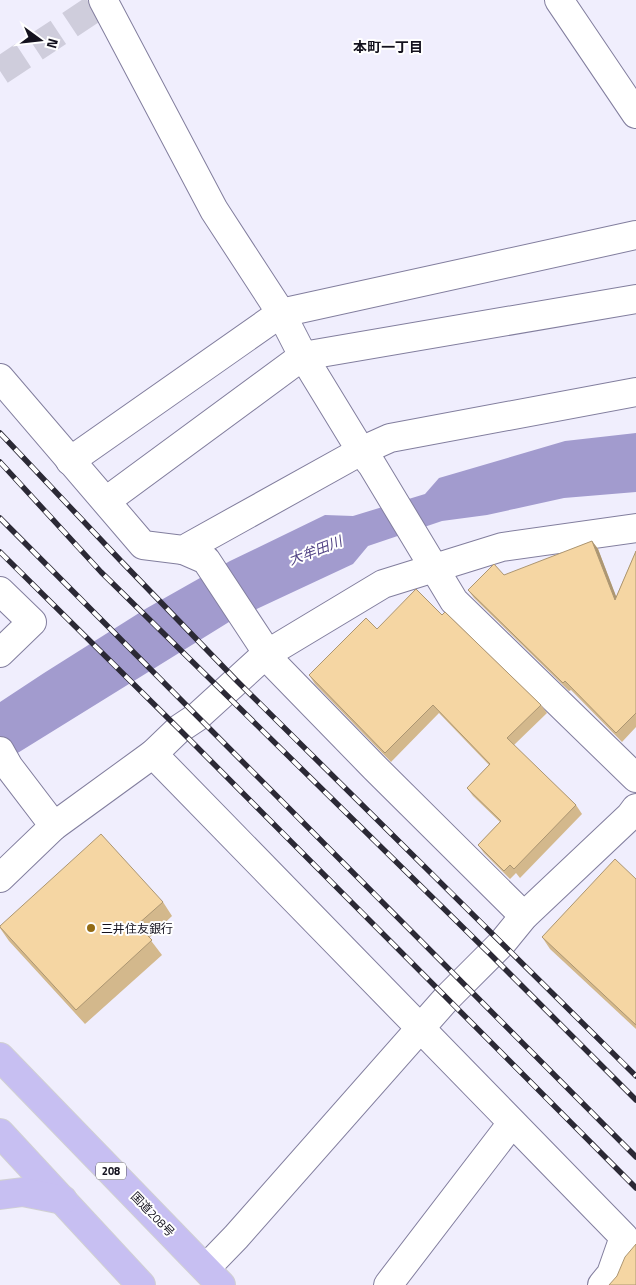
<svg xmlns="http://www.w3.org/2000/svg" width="636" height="1285" font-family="'Titillium Web','Noto Sans JP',sans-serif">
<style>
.water{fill:#a29bce}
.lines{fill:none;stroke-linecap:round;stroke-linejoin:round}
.street-tunnel{stroke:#cfcddc;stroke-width:28;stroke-dasharray:28 14;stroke-linecap:butt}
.street-casing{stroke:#827e9e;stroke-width:30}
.highway-casing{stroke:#d0d0d2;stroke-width:30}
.street{stroke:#fff;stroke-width:28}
.highway{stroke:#c7bff2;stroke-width:28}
.rail-casing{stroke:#2b2935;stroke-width:5.5}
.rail{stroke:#fff;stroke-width:4;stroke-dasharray:11;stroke-linecap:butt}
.wall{fill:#d3b88c}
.shaded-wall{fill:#ac9672}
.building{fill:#f5d6a3;stroke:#ac9672}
.poi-dot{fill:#936b14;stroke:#fff;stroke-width:2}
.labels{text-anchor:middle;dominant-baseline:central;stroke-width:4;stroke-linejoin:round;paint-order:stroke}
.shield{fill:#fff;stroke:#5a5962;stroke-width:1}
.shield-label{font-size:11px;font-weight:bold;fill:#14121e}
.poi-label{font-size:12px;fill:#14121e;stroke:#fff;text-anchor:start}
.street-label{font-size:12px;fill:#14121e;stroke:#fff}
.neighbourhood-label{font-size:14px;font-weight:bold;fill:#14121e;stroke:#fff}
.water-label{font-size:14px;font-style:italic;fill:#534586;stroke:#fff}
</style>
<rect width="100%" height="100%" fill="#f0eefd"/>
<path class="water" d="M636,433v59l-72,6 -77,17 -45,6 -74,25 -15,18 -124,58 -213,132 -16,12v-64l44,-29 103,-65 83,-47 95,-46 28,1 72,-22 14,-16 126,-37z"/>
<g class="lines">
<path class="street-tunnel" d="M0,71l107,-71"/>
<g class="street-casing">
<g id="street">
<path d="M103,0l111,210 67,103 22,43 58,95 11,14 82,136 182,177"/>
<path d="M559,0l77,114"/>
<path d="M0,378l143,167 40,5 178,-99 29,-13 246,-46"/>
<path d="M70,461l211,-148 355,-78"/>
<path d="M106,501l197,-145 333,-57"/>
<path d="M183,550l23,10 56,85 3,10 110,113 149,148"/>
<path d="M0,591l32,31 -32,31"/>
<path d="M0,751l9,16 45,59"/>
<path d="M153,754l471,483 -13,37 -9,11"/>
<path d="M0,878l54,-52 99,-72 26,-25 18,-12 68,-62 118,-71 119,-37 134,-19"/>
<path d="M206,1268l30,-31 211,-239 55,-55 22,-27 106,-100 6,-8"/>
<path d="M388,1285l124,-162"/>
</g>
</g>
<g class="highway-casing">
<g id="highway">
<path d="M0,1057l221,228"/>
<path d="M0,1133l141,152"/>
<path d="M0,1195l23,-3 40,8"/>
</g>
</g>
<use href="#street" class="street"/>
<use href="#highway" class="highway"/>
<g class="rail-casing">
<g id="rail">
<path d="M0,433l120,127 116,120 400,396"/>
<path d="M0,462l101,110 389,382 146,146"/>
<path d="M0,518l636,639"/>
<path d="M0,552l179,177 457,459"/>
</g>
</g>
<use href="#rail" class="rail"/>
</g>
<g class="wall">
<path d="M592,541l6,8 18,48 20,-46v176l-14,15 -51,-52 -2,1 -95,-93 -6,-8z"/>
<path d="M442,615l99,90 6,8 -33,32 62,60 6,9 -62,64 -4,-5 -6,6 -26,-26 -6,-8 22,-23 -27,-26 -6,-8 22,-23 -50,-52 -48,49 -76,-78 -6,-9 68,-46z"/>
<path d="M636,879v150l-86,-80 -8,-12z"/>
<path d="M163,902l9,14 -23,22 13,17 -77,69 -76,-83 -9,-13z"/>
</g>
<path class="shaded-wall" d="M592,541l6,8 23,60 -6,-9z"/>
<g class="building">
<path d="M592,541l23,59 21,-49v162l-20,20 -51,-52 -2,2 -95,-93 26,-26 10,11z"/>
<path d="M416,589l26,26 3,-3 96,93 -34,33 69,67 -62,64 -4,-4 -6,6 -26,-26 23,-24 -34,-33 23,-24 -57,-59 -48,48 -76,-78 57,-57 11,11z"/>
<path d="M101,834l62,68 -26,23 15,15 -76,70 -76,-83v-1z"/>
<path d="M615,859l21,20v146l-94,-88z"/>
<path d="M636,1244v41h-27l8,-9 8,-19z"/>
</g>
<circle class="poi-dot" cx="91" cy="928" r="5"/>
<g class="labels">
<rect class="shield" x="96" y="1162.5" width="30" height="17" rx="4"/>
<g class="shield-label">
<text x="111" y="1171">208</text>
</g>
<g class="poi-label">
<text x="101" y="928">三井住友銀行</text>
</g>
<g class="street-label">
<text transform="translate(153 1214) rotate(46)">国道208号</text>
</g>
<g class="neighbourhood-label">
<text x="388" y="46">本町一丁目</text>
</g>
<g class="water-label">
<text transform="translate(315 550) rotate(-21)">大牟田川</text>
</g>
</g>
<g transform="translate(40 40) rotate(105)" stroke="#ffffff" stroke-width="4" paint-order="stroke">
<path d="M0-4L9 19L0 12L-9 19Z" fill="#14121e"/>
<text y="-8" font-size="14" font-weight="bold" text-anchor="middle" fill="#14121e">N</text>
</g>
</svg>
